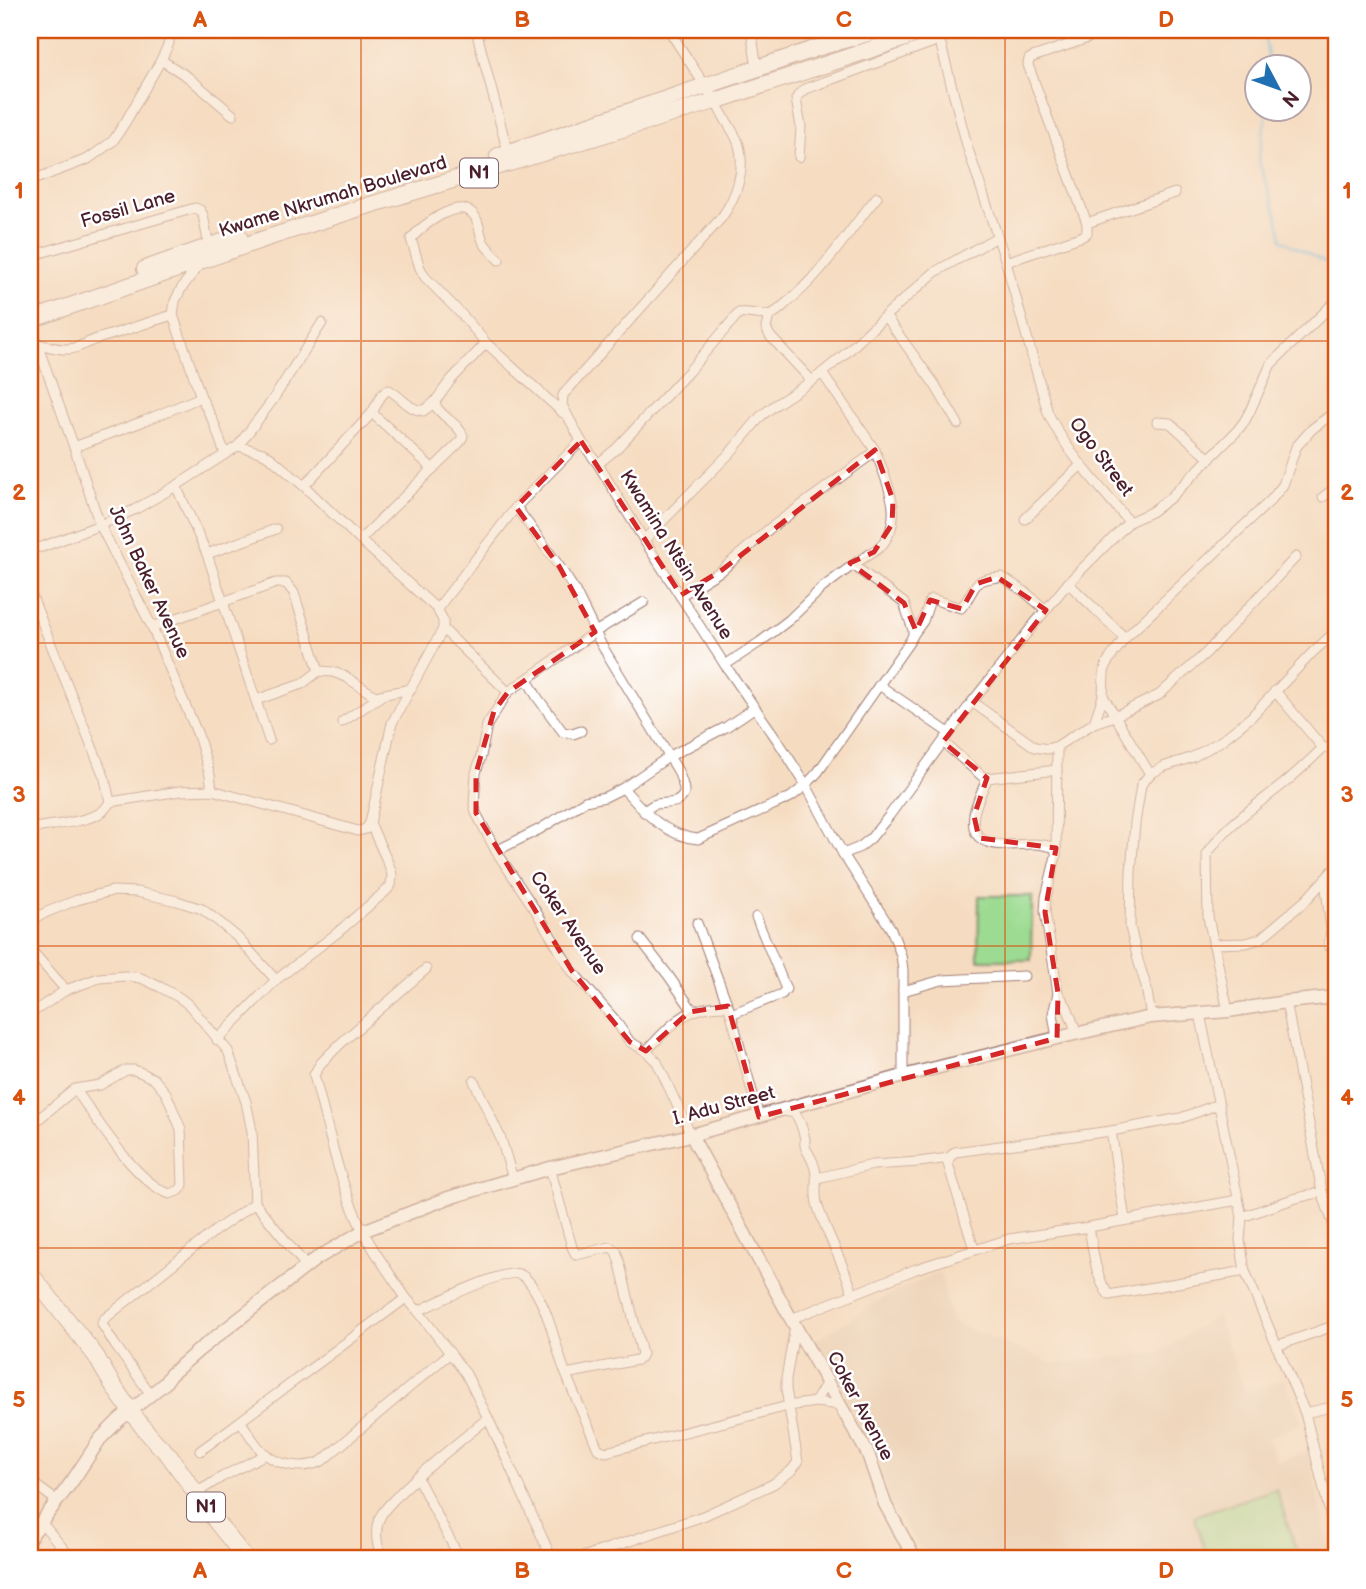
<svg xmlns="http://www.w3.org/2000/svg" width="1366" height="1589" font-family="'Balsamiq Sans',sans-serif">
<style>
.built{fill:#e4ccb2}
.green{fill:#9cdb91;stroke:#737d5e;stroke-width:2}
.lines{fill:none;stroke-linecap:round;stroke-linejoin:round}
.stream{stroke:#63b9df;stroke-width:2.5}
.street-casing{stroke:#a07e76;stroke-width:11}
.secondary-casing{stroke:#a07e76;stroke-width:15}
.highway-casing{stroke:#a07e76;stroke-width:18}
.street{stroke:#fff;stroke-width:9}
.secondary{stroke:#fff;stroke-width:12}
.highway{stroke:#fff;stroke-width:16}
.marked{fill:none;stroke:#d62828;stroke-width:5;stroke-dasharray:14 9;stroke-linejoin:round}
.grid{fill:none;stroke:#d8530f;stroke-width:2;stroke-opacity:0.55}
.labels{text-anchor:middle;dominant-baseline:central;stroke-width:5;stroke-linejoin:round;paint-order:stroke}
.shield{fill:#fff;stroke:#80626b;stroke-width:2}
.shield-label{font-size:18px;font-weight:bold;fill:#4a1f2b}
.street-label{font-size:19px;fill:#4a1f2b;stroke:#fff}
.neatline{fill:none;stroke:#d8530f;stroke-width:2.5}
.grid-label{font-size:23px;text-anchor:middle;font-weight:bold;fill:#d8530f}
</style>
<rect width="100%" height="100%" fill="#fff"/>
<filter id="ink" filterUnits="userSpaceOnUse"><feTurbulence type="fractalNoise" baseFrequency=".0143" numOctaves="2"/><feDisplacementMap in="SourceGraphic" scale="14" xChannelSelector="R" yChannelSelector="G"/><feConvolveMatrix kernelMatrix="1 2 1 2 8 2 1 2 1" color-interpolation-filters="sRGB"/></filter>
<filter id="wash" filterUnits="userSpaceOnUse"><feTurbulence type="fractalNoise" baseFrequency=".00686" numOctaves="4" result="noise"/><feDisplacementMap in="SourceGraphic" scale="28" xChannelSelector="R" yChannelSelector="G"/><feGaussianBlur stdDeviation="1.57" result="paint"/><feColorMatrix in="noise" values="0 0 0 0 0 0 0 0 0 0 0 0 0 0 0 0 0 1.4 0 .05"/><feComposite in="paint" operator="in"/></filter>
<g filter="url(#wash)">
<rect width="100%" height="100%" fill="#f5dcc1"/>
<path class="built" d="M941,1272l10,49 102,43 106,-11 58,-38 28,77 39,-13 18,44 -34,15 9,24 31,-11 24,108h-405l-38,-58 -12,-41 -36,-73 -29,-45 40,-24 32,-21z"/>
<g class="green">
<path d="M979,896h53l-1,64h-53z"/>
<path d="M1276,1489l23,70h-91l-14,-43z"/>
</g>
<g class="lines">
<g class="stream">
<path d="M1263,30l7,36"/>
<path d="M1268,108l-10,51 19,57 5,24 54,28"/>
</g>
</g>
</g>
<g filter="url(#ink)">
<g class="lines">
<g class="street-casing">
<g id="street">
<path d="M476,30l32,123"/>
<path d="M669,30c18,29 38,57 55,87 5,9 12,18 15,28 7,25 -3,52 -17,72l-159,178 -1,10 19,36 17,23 46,76 81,125 53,76 28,44 37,69 48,75 10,26 2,15v106"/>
<path d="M751,30l6,38"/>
<path d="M161,60l27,17 45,38"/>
<path d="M799,157l2,-30 -5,-28 3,-5 6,-5 134,-49"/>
<path d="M30,181l58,-22 25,-18 13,-20 35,-61 8,-17 -1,-13"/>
<path d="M1087,223l88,-30"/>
<path d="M30,256l165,-48 5,2 3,5 6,31"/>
<path d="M499,260c-5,-5 -11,-11 -15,-17 -5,-9 -4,-23 -12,-30 -16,-15 -51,14 -61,26l9,29 5,9 39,40 22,26 77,70"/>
<path d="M1006,262l77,-26 4,-3v-10l-59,-158 1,-6 4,-2 55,-19"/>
<path d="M200,263l-19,26 -6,12 -2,14 28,82 13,26 11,31"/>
<path d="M769,315l-3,13 4,8 42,45"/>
<path d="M885,316l50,69 23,39"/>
<path d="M30,324l44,123 26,78 52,102 46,108 12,40 2,15"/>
<path d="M37,344c11,2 21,6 32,5 11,-1 20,-8 31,-11 25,-7 48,-16 73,-23"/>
<path d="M372,413l61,56"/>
<path d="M1157,422l13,1 40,36"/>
<path d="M238,446l25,7 8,5 33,28 56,54"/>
<path d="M74,447l70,-26 57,-24"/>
<path d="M598,464l19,-16 72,-77 50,-58c10,-2 22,4 32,1 5,-1 10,-6 13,-9 38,-30 63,-72 93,-108"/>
<path d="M176,486l31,68 62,186"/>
<path d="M304,486l68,-73 9,-17 5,-5 3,-1c13,7 20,20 34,21l11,-8"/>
<path d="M1323,497l13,-10"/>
<path d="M516,507l43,59 15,23 27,55 77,127c2,6 7,16 6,22 -4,14 -22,8 -31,12 -2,1 -7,5 -9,7"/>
<path d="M1025,519l56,-54"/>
<path d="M1129,522l22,-10 19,-14 66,-66 8,-10 6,-11 21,-47 65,-63"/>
<path d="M644,540l86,-87 31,-37 14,-11 37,-24 32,-26 41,-39 50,-44 62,-35"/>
<path d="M30,548l12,-1 58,-22 34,-15 42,-24 62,-40 34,-45 50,-78"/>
<path d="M207,554l69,-25"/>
<path d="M853,565c9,-7 19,-11 27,-18 27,-28 6,-67 -5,-97"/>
<path d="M1068,583l57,55"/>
<path d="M30,592l75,187 5,23"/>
<path d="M680,596l42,-26 47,-41 99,-72 7,-7 -53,-77"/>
<path d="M644,602l-49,30 -87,60 -21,33 -6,31 -5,17 -2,31 2,9 20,38 38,57 38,63 43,49 15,22 16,9 11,11 34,73"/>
<path d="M437,609l-77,-69 100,-98 3,-6c-5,-14 -23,-19 -29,-33l16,-22 36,-38"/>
<path d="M152,627l124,-44h10l8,10 25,78"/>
<path d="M443,629l65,63"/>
<path d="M913,635l10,-14 7,-21 2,-1 29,9c18,-21 7,-29 41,-31l23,15 21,18"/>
<path d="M527,679l10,18 26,35 10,2 8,-3"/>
<path d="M879,685l70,48"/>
<path d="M1275,691l48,57"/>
<path d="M256,700l46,-16 17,-13 14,1 13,5 29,19 36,-7"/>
<path d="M972,702l63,45 12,2 10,-3"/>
<path d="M342,722l39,-26"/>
<path d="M1094,723l9,-27"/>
<path d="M943,742l39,34 5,2 70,-8"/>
<path d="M1150,774l-47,-78 1,-24 4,-11 17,-23 146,-138 12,-15 13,-38 16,-18 24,-18"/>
<path d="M987,778c-4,12 -11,24 -13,36 -6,39 36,30 60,30 8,0 15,2 22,4"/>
<path d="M623,788c21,24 42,48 75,51l93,-42 15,-12 12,-13 92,-131 3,-6v-5l-9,-27 -51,-38 -31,23 -33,32 -29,22 -35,23"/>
<path d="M30,829c18,-4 60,-7 73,-18 3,-3 5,-6 7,-9l70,-11 32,-1 146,41 8,-2 4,-6"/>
<path d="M496,851l44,-22 45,-28 20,-4 18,-9 47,-32 56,-29 28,-19"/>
<path d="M843,854l17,-7 11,-9 18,-22 83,-114 63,-79 33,-40 61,-61c-29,-36 -61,-67 -81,-109l-42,-151 -38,-113 -31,-119"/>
<path d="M1325,880l6,49 -2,17"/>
<path d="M30,921l17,-9 30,-12 35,-9 25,1 40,9 25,8 17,13 18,15 39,43 -59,60"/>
<path d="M697,923l34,91 28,103"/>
<path d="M640,939l28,36 25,36"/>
<path d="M1213,944l33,-1 14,-4 46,-39 30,-33"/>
<path d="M30,949l36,41"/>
<path d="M276,980l61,-47 50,-43 4,-5 1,-10 -3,-10 -19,-42 22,-100 51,-94v-9l-6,-11 79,-102 65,-66"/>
<path d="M903,991l39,-11 82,-4"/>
<path d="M1228,1011l-20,-94 -1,-62c17,-29 49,-49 75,-70 14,-11 27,-24 41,-37h13"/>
<path d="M30,1014l36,-24 33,-12 26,-2 16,2 19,9 20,11 10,8 38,45 18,51 6,29 3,72"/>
<path d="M731,1014l51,-20 4,-5 -30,-72"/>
<path d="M1200,1014l42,203 -2,23 5,31 60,142 31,125"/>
<path d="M1151,1017l-5,-31 -8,-26 -8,-33 1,-55 4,-49 6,-38 9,-11 13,-7 30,-10 28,-16 30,-24 62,-65 23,-21"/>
<path d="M1077,1033l-10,-26 -9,-14 -13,-81 1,-15 10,-41 1,-110 37,-23 21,-7 44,-21 47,-42 90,-96"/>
<path d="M1057,1038l-4,-24 5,-21"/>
<path d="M646,1051c28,-28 39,-46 82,-45"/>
<path d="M474,1081l27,58 12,40"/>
<path d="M783,1111l12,2c5,8 8,16 10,26 0,6 -1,5 1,10 5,9 9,15 10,26 1,12 -2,20 2,32 10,30 26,57 35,87"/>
<path d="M30,1126l45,-37 25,-4 26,-15h8l8,3 12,6 12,14 15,36 2,56 -3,5 -10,4c-34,-11 -74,-76 -95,-105"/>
<path d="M1111,1131l14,89"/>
<path d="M550,1168l22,79 4,8 34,-8 6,4 3,9 23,94 -2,4 -3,2 -71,14"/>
<path d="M817,1178l56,-13 46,-3 30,-4"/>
<path d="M1322,1192l13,37"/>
<path d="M1242,1217l51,-18 29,-7 -36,-190"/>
<path d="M1089,1227c4,22 6,51 20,68l136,-24"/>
<path d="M974,1249l-26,-85 1,-6 6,-6 156,-21 70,-13 38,-14"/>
<path d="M406,1298l12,13 48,63 22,44 64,141"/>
<path d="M418,1311c17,-8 86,-42 101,-37 9,3 16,16 20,24 13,23 17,52 27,76 10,26 22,50 32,75l8,3 182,-46 27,-4 25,3"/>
<path d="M791,1319l125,-50 93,-30 80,-12 149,-27"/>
<path d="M1276,1346l60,-21"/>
<path d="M147,1389l-32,-44 -13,-21 1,-4 113,-90 39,-27 51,63"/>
<path d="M815,1402l12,-20"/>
<path d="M1305,1413l31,-7"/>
<path d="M241,1422c7,10 14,23 23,31 15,13 40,17 58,8l128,-108"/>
<path d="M200,1451l206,-153c-15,-23 -32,-45 -44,-69 -24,-48 -34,-103 -48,-154l6,-11 21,-21 85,-74"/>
<path d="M417,1477l43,82"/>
<path d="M30,1481l27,20"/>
<path d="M196,1493l26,-16 44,-23"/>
<path d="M41,1522l31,37"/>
<path d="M382,1559c-5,-13 -8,-29 -2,-42 5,-10 14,-17 21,-25 27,-26 58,-50 87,-74"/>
<path d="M577,1559l126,-43 70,-32 18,-13 7,-9 -12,-73v-10l9,-53"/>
</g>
</g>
<g class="secondary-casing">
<g id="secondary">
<path d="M691,1135l100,184 77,135 17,50 30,55"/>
<path d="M30,1537l43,-57 27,-41 19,-19 46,-37 5,-8 29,-25 117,-91 47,-28 85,-33 102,-30 141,-33 212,-59 154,-38 94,-21 77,-6 58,-9 50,-5"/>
</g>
</g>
<g class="highway-casing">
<g id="highway">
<path d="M498,156l328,-111 52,-15"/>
<path d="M145,269l94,-33"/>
<path d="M30,320l234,-81 106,-34 345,-104 215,-71"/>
<path d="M30,1273l66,83c15,29 47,76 72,98l50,70 28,35"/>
</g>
</g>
<use href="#street" class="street"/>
<use href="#secondary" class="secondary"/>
<use href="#highway" class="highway"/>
</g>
</g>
<path d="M0 0H1366V1589H0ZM581,441l100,154 41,-25 153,-120 18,50 -1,24 -18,28 -24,11 54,40 12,28 14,-31 32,9 14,-25 21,-7 49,33 -103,132 44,36 -13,38 5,22 77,10 -11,64 13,81 -1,45 -298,79 -31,-111 -39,6 -43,39 -16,-9 -58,-71 -96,-158v-40l18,-62 14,-19 87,-60 -36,-66 -43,-59z" fill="#f5dcc1" fill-opacity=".55" fill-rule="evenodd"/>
<path class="marked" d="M581,441l100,154 41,-25 153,-120 18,50 -1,24 -18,28 -24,11 54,40 12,28 14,-31 32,9 14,-25 21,-7 49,33 -103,132 44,36 -13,38 5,22 77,10 -11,64 13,81 -1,45 -298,79 -31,-111 -39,6 -43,39 -16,-9 -58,-71 -96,-158v-40l18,-62 14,-19 87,-60 -36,-66 -43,-59z"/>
<path class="grid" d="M361,30v1529M683,30v1529M1005,30v1529M30,341h1306M30,643h1306M30,946h1306M30,1248h1306"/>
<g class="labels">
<g class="shield">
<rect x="460" y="158.5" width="38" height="29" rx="5"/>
<rect x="187" y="1492.5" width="38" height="29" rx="5"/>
</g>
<g class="shield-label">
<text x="479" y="173">N1</text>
<text x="206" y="1507">N1</text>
</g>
<g class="street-label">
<text transform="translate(333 197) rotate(-17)">Kwame Nkrumah Boulevard</text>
<text transform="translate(128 209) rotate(-16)">Fossil Lane</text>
<text transform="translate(1101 457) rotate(53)">Ogo Street</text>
<text transform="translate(676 555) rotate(58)">Kwamina Ntsin Avenue</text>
<text transform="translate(149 582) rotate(65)">John Baker Avenue</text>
<text transform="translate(568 923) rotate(56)">Coker Avenue</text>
<text transform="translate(724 1106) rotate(-15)">I. Adu Street</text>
<text transform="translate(860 1406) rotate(62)">Coker Avenue</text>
</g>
</g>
<rect width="1366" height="1589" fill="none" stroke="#fff" stroke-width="77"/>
<g transform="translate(1278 88) rotate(131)"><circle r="33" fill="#ffffff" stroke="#b7a5aa" stroke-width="2"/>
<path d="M0-5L12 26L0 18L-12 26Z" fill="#1f6fb2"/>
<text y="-10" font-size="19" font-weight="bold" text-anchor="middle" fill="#4a1f2b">N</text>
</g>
<rect x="38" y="38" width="1290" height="1512" class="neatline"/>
<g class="grid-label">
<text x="200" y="27">A</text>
<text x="522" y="27">B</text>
<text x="844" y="27">C</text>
<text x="1166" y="27">D</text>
<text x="19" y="198">1</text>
<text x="1347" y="198">1</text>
<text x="19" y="500">2</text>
<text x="1347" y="500">2</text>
<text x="19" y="802">3</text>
<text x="1347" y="802">3</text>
<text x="19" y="1105">4</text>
<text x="1347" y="1105">4</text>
<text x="19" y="1407">5</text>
<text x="1347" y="1407">5</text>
<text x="200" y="1578">A</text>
<text x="522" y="1578">B</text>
<text x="844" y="1578">C</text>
<text x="1166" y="1578">D</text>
</g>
</svg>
